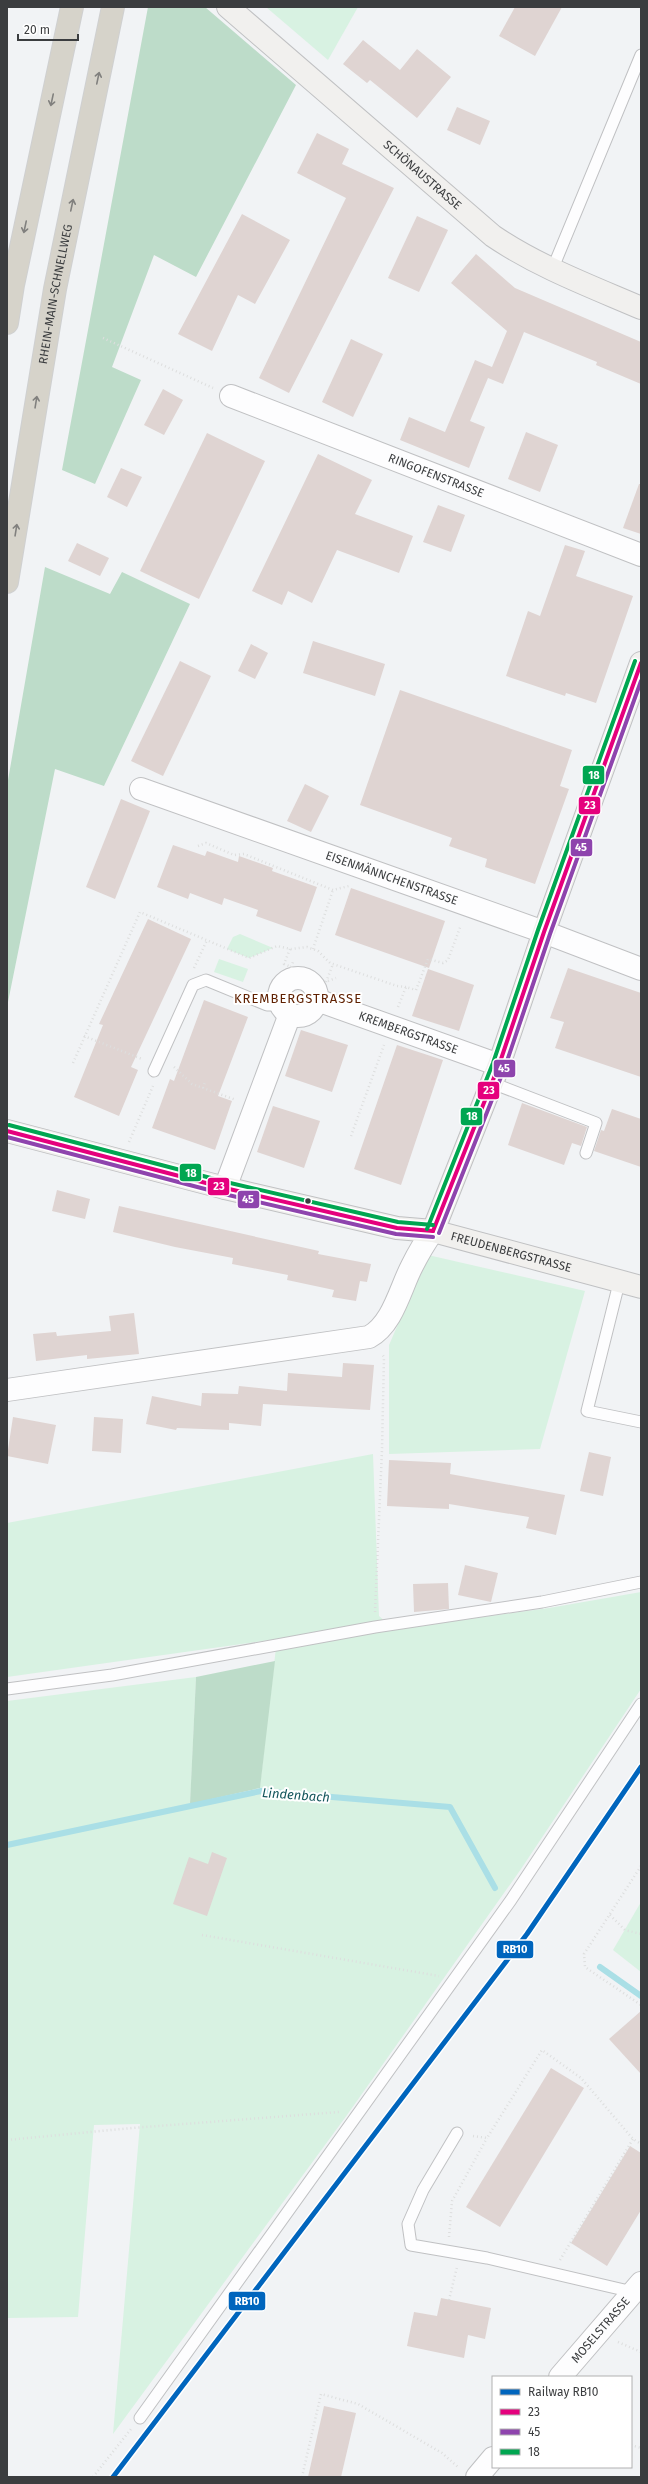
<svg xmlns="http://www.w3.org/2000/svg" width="648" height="2484" font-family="'Fira Sans',sans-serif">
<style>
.green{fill:#d8f2e2}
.forest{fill:#bddcc9}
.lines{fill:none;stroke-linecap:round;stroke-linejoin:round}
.stream{stroke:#aadfe6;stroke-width:6}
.building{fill:#dfd4d2}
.lane-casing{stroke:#c0c1c3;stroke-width:13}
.street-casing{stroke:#c0c1c3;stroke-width:24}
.secondary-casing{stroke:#c0c1c3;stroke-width:24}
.highway-casing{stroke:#cfd0d1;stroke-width:24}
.path{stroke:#dddede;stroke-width:2.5;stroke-dasharray:1 3;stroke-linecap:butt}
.lane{stroke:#fdfdfe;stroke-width:11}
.street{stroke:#fdfdfe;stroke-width:22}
.secondary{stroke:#f1f0ee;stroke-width:22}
.highway{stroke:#d6d3ca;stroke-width:22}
.bus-1-casing{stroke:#fff;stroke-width:7}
.bus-2-casing{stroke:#fff;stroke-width:7}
.bus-3-casing{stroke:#fff;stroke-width:7}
.bus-1{stroke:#e5007d;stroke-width:4}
.bus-2{stroke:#8e44ad;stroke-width:4}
.bus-3{stroke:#00a651;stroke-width:4}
.rail-1-casing{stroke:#fff;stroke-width:8}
.rail-1{stroke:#0065bd;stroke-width:5}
.oneway{stroke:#81807e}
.bus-dot{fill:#3b3d3f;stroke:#fff;stroke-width:1.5}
.labels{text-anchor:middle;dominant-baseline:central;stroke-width:4;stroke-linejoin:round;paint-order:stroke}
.street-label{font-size:12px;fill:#3b3d3f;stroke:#fff}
.neighbourhood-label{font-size:13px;letter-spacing:1px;fill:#5f2001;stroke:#fff}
.water-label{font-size:13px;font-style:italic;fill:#12545b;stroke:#fff}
.line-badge{stroke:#fff;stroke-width:1.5}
.badge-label{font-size:11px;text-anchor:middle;font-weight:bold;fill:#fff}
</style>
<rect width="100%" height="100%" fill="#f1f3f5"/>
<g class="green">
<path d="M266,7h92l-30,53z"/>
<path d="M240,934l33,14 -24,10 -22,-9 6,-12z"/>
<path d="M219,959l29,10 -5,13 -29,-10z"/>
<path d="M428,1255l157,36 -45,158 -151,5v-109z"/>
<path d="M373,1454l6,162 7,6 1,8 162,-22 92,-16v97l-120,180 -174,246 -234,319 27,-310 -46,1 -16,192 -71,1v-617l189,-24 -6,131 69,-14 18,-155 -270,38v-154z"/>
<path d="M641,1902v70l-28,-22z"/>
</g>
<g class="forest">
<path d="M148,7h57l91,78 -100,192 -42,-22 -42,112 29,13 -46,104 -33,-14z"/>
<path d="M45,567l65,27 12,-22 68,32 -86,182 -49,-17 -48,238v-221z"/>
<path d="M275,1661l-15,127 -70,16 6,-127z"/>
</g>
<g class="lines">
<g class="stream">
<path d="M7,1845l254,-54 189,16 45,81"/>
<path d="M600,1967l41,29"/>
</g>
</g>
<g class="building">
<path d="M515,7h47l-27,49 -36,-20z"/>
<path d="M363,40l37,30 17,-21 34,28 -34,41 -47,-38 -3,3 -24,-19z"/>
<path d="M457,107l33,14 -10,24 -33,-15z"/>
<path d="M317,133l32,16 -7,15 52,24 -105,205 -30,-15 87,-180 -49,-25z"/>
<path d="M242,214l48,26 -35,64 -17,-9 -26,56 -34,-17z"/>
<path d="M417,216l31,14 -29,62 -31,-14z"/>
<path d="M476,254l39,34 126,54v42l-45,-19 1,-3 -73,-30 -21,52 -15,-6 -18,43 15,6 -16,41 -69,-28 9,-23 36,15 30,-72 17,7 15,-36 -56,-48z"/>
<path d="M351,339l32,15 -30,63 -31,-15z"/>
<path d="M163,389l20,11 -19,35 -20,-10z"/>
<path d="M526,432l32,13 -18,47 -32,-13z"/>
<path d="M207,433l58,28 -66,138 -59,-28z"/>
<path d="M318,454l54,26 -17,34 58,22 -14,37 -62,-23 -25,53 -24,-12 -6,14 -30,-14z"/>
<path d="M121,468l21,9 -15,30 -20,-10z"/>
<path d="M639,484h2v50l-18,-6z"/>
<path d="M438,505l27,10 -14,37 -28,-10z"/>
<path d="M77,543l32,15 -9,18 -32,-15z"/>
<path d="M565,545l20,6 -9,25 57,20 -37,107 -30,-10 -1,3 -59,-20 22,-65 12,5z"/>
<path d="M313,641l72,23 -10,32 -72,-23z"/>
<path d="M251,644l17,9 -13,26 -17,-8z"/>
<path d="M180,661l31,15 -48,100 -32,-15z"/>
<path d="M400,690l172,60 -12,36 9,3 -34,95 -50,-17 2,-8 -38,-13 3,-8 -92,-33z"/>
<path d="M305,784l24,12 -18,36 -24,-11z"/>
<path d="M121,799l29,12 -35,88 -29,-12z"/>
<path d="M173,845l32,11 2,-5 31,11 1,-6 34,12 -1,3 45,16 -16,45 -45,-16 2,-6 -34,-12 -2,7 -32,-12 -2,6 -31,-12z"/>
<path d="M351,888l94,33 -16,47 -94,-33z"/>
<path d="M148,919l43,20 -60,128 7,3 -19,46 -45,-19 29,-72 -4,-1z"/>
<path d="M568,968l73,25v84l-86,-29 9,-26 -14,-4z"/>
<path d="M428,969l46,16 -15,46 -47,-15z"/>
<path d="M204,1000l44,17 -30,79 14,5 -17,49 -63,-22 18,-49 4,2z"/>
<path d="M301,1030l47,15 -16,47 -47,-16z"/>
<path d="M397,1045l46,15 -42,125 -47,-16z"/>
<path d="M522,1103l65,24 -6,19 -9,-3 -8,22 -56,-20z"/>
<path d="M273,1106l47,15 -16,47 -47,-16z"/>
<path d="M612,1109l29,10v48l-47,-16 7,-21 3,1z"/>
<path d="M57,1190l33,9 -5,20 -33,-8z"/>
<path d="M119,1206l200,45 -1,3 53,10 -4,18 -7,-1 -4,20 -24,-4 2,-7 -47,-10 1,-5 -56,-11 1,-6 -58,-11 -62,-15z"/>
<path d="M134,1313l5,41 -52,5v-4l-51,6 -3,-27 23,-2 1,4 54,-5 -2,-15z"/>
<path d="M343,1363l31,2 -4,45 -107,-6 -2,22 -32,-3v7l-52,-2 -1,2 -30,-6 6,-28 49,10 1,-13 36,1 1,-8 48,5 1,-18 54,4z"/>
<path d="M13,1417l43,8 -8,39 -41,-8z"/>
<path d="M94,1417l29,2 -2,34 -29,-2z"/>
<path d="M589,1452l22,5 -8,39 -23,-5z"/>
<path d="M389,1460l62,3 -1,11 115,21 -9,40 -30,-7 3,-11 -80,-13v5l-62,-3z"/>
<path d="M465,1565l33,8 -7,29 -33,-7z"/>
<path d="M448,1583l1,26 -35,3 -1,-28z"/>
<path d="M212,1852l15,6 -20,58 -34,-12 16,-47 19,7z"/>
<path d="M641,2011v63l-32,-35z"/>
<path d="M551,2068l33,20 -84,139 -34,-20z"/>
<path d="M630,2146l11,7v57l-34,56 -36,-23z"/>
<path d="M441,2298l50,10 -6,31 -17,-4 -4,23 -57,-12 7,-34 23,4z"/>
<path d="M324,2406l32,7 -15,64h-33z"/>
</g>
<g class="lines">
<g class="lane-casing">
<g id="lane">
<path d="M552,270l89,-215"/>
<path d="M154,1071l39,-86 13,-5 61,25h14"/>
<path d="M492,1083l104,40 -10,30"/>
<path d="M619,1283l-32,128 54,11"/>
<path d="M7,1689l105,-14 263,-48 167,-25 99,-20"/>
<path d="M457,2133l-34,57 -15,34 3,21 76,13 146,34"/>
<path d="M140,2418l371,-518 130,-196"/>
</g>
</g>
<g class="street-casing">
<g id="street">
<path id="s1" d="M231,396l410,159"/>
<path id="s2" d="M141,789l403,143 97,37"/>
<circle cx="298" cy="997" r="19"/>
<path id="s3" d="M317,1000l182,65"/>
<path d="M225,1188l65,-174"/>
<path d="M7,1390l362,-53c24,-13 31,-48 43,-71 6,-12 13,-24 21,-35"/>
<path id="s4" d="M560,2377l81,-94"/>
<path d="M477,2477l16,-19"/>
</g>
</g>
<g class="secondary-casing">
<g id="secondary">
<path id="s5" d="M228,7l265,229c46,31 97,50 148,72"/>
<path id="s6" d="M7,1131l218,57 172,40 36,3 208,56"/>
<path d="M433,1231l66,-166 45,-133 97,-269"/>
</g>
</g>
<g class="highway-casing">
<g id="highway">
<path d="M7,323l6,-38 59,-278"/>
<path id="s7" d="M7,582l48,-293 58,-282"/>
</g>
</g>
<g class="path">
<path d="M103,338l110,50"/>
<path d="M198,846l8,-3 28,12 10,-1 89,36 16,-4"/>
<path d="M290,949l-6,15 7,3 2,12"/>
<path d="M313,949l20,-59"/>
<path d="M291,967l2,-5"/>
<path d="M194,968l13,-28"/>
<path d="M328,981l8,-3"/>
<path d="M326,982l7,-18"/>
<path d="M398,1007l8,-20 10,3 12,-31 15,4 5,-3 13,-35"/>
<path d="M84,1036l58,23"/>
<path d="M73,1063l67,-151 109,46 28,-12 14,3 16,-2 11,4 12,12 67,23 9,1"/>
<path d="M174,1067l18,17 44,16"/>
<path d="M203,1088l2,-6"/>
<path d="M351,1136l33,-91"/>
<path d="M129,1142l24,-56"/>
<path d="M375,1612l7,-162 2,-93 -2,-3"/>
<path d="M641,1866l-57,88 1,13 56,38"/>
<path d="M610,1915l15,15 16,4"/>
<path d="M202,1935l237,41"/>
<path d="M473,2136l14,2 55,-88 39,28 52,61 8,5"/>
<path d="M7,2140l125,-12 207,-16"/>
<path d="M449,2237l3,-36 35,-63"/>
<path d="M560,2260l73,-121"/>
<path d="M449,2300l8,-33"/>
<path d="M618,2342l23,10"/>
<path d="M631,2445l10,3"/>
<path d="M93,2477l38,-48"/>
<path d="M302,2477l19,-83 37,10 84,49 17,15"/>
</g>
<use href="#lane" class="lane"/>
<use href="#street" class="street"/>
<use href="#secondary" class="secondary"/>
<use href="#highway" class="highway"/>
<g class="bus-1-casing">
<g id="bus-1">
<path d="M7,1131l218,57 172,40 36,3"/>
<path d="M433,1231l66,-166 45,-133 97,-269"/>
</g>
</g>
<g class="bus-2-casing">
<g id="bus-2">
<path d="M7,1137l217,57 172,40 37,3"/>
<path d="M439,1233l66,-166 45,-133 91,-253"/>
</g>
</g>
<g class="bus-3-casing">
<g id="bus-3">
<path d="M9,1125l217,57 172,40 35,3"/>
<path d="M427,1229l66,-166 45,-133 97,-269"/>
</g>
</g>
<use href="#bus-1" class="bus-1"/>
<use href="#bus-2" class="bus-2"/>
<use href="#bus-3" class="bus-3"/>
<g class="rail-1-casing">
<path id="rail-1" d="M113,2477l414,-543 114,-167"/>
</g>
<use href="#rail-1" class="rail-1"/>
</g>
<defs><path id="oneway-shaft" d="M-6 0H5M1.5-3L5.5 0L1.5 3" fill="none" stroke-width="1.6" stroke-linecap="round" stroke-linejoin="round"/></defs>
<g class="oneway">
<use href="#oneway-shaft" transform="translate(98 78) rotate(-78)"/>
<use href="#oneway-shaft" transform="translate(52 100) rotate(102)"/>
<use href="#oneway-shaft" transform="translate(72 205) rotate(-78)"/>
<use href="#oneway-shaft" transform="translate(25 227) rotate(102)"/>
<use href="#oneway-shaft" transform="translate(36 402) rotate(-81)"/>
<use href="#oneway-shaft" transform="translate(16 530) rotate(-81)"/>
</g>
<circle class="bus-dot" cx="308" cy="1201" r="3.5"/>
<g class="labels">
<g class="street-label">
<text stroke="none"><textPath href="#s5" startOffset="257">SCHÖNAUSTRASSE</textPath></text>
<text stroke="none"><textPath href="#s7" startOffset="292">RHEIN-MAIN-SCHNELLWEG</textPath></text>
<text stroke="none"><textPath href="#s1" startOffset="220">RINGOFENSTRASSE</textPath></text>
<text stroke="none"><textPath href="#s2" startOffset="266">EISENMÄNNCHENSTRASSE</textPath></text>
<text stroke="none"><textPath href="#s3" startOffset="97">KREMBERGSTRASSE</textPath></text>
<text stroke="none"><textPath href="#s6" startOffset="519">FREUDENBERGSTRASSE</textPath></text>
<text stroke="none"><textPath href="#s4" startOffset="62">MOSELSTRASSE</textPath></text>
</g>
<g class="neighbourhood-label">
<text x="298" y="998">KREMBERGSTRASSE</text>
</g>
<g class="water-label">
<text transform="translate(296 1795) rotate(4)">Lindenbach</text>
</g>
</g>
<g class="line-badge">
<rect x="582" y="765" width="23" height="20" rx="4" fill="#00a651"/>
<rect x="578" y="796" width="23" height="19" rx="4" fill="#e5007d"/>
<rect x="570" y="838" width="23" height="19" rx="4" fill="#8e44ad"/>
<rect x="493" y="1059" width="23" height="19" rx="4" fill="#8e44ad"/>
<rect x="477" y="1081" width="23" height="19" rx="4" fill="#e5007d"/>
<rect x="460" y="1107" width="23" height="19" rx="4" fill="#00a651"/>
<rect x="179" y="1163" width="23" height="19" rx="4" fill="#00a651"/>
<rect x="207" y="1177" width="23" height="19" rx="4" fill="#e5007d"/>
<rect x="237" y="1190" width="23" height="19" rx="4" fill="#8e44ad"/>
<rect x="496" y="1940" width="38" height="19" rx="4" fill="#0065bd"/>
<rect x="228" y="2291" width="38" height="20" rx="4" fill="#0065bd"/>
</g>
<g class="badge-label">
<text x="594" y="779">18</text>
<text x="590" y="809">23</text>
<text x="581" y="851">45</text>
<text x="504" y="1072">45</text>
<text x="489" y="1094">23</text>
<text x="472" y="1120">18</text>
<text x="191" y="1177">18</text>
<text x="219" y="1190">23</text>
<text x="248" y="1203">45</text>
<text x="515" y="1953">RB10</text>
<text x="247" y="2305">RB10</text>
</g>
<rect width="648" height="2484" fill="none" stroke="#3b3d3f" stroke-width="16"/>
<rect x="492" y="2376" width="140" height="92" fill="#ffffff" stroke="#b1b1b2"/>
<rect x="500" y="2389" width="20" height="6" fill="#0065bd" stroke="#b1b1b2"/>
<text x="528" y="2396" font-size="12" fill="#3b3d3f">Railway RB10</text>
<rect x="500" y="2409" width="20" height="6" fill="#e5007d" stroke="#b1b1b2"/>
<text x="528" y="2416" font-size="12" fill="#3b3d3f">23</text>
<rect x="500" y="2429" width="20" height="6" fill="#8e44ad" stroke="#b1b1b2"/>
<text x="528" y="2436" font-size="12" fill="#3b3d3f">45</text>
<rect x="500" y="2449" width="20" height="6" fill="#00a651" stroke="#b1b1b2"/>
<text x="528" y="2456" font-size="12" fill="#3b3d3f">18</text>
<path d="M18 34v6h60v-6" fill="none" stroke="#3b3d3f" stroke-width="2"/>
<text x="24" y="34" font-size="12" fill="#3b3d3f" stroke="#ffffff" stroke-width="3" paint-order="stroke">20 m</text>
</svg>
